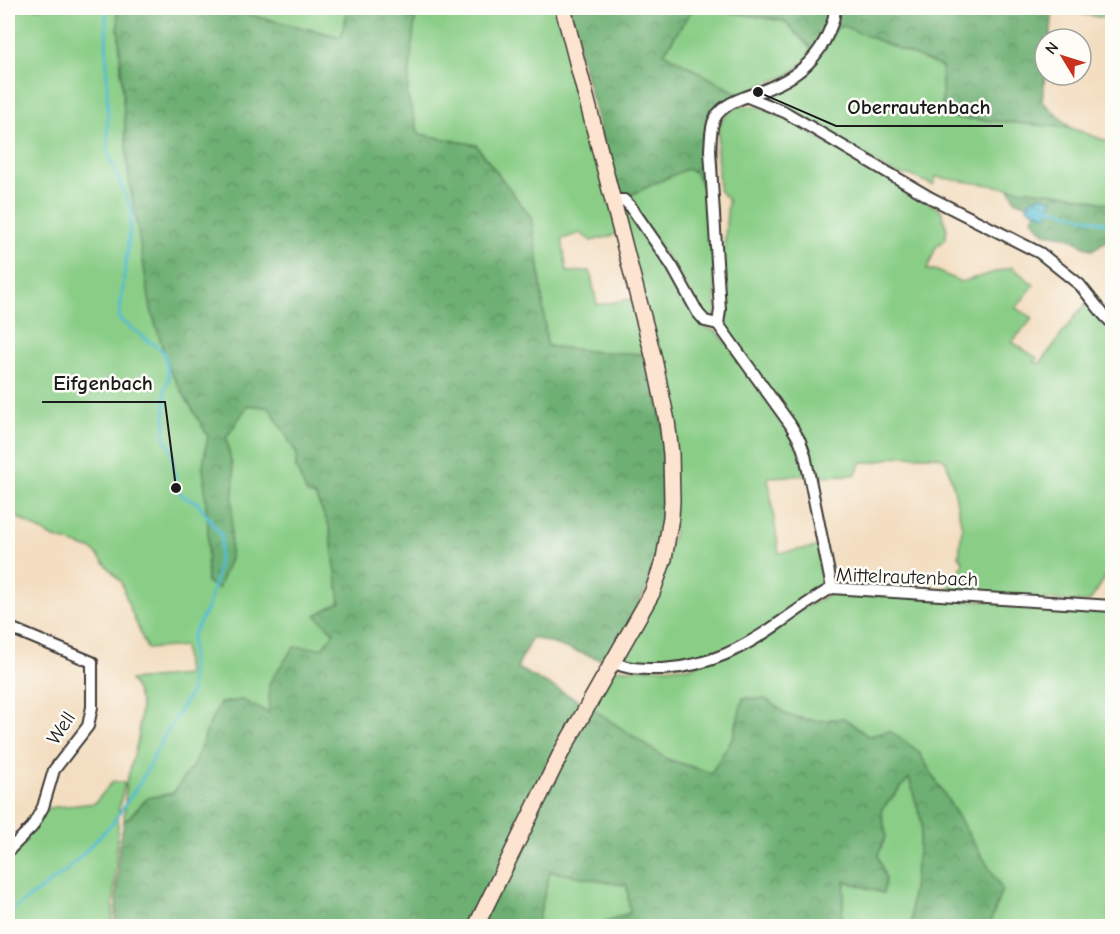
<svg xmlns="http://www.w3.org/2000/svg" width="1120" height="934" font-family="'Comic Neue',sans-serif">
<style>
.green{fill:#89cd86;stroke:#527451;stroke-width:1.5}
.forest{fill:url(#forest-crowns);stroke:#456648;stroke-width:1.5}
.water{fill:url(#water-waves);stroke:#386c76;stroke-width:1.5}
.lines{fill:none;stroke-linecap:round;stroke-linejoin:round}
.stream{stroke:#53bcd1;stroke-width:3}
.street-casing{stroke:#3c3935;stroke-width:14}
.secondary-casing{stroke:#3c3935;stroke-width:18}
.street{stroke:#fff;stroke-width:10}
.secondary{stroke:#fde4d1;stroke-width:15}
.labels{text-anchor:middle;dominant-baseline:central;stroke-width:5;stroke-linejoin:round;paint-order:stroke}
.street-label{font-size:20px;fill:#1c1c1c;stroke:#fdfcf7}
.leader{fill:none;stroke:#1c1c1c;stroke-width:2}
.callout-dot{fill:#1c1c1c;stroke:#fdfcf7;stroke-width:2}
.callout-label{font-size:21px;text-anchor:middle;font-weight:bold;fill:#1c1c1c;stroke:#fdfcf7;stroke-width:5;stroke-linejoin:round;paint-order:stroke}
</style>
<defs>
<pattern id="forest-crowns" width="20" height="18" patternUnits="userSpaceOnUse" patternTransform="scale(1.5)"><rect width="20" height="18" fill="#6eb073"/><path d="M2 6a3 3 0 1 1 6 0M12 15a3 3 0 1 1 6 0" fill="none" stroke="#5a8e5e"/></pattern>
<pattern id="water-waves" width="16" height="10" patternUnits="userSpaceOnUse" patternTransform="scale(1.5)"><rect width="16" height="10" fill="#53bcd1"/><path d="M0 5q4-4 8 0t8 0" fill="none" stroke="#4498a9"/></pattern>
</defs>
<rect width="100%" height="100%" fill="#fdfcf7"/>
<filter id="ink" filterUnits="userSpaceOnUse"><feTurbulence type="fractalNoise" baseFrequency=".0167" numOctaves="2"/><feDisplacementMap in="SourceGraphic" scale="12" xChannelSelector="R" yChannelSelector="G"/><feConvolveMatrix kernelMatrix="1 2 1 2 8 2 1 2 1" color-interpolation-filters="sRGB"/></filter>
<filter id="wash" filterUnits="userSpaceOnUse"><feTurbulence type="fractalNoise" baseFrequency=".008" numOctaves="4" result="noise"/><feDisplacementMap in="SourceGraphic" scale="24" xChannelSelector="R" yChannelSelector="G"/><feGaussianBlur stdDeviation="1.35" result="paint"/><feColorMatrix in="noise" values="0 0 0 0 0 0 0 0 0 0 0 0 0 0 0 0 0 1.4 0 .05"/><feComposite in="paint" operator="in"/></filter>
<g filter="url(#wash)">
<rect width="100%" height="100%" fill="#f3dec1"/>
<g class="green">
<path d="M8,8h109l11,164 23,137 18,60 39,67 -5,30 5,60 -1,55 27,-106 -8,-37 22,-34 22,4 27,46 -1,14 19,28 14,29 12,77 -7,31 -65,81 -27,-14 -22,4 -10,19 -16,41 -21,29 -25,5 -24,24 2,-38 12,-44 3,-35 -5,-15 -6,-10 57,-5 -3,-29 -37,3 -18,-43 -8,-24 -28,-32 -41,-13 -44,-25z"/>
<path d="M221,8h127l-6,29z"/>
<path d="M416,8h147l55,224 -6,4 -21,5 -11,-8 -18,6 5,33 23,-1 7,34 34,-6 18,55 -51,-2 -51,-6 -8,-80 -8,-49 -55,-72 -57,-11 -12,-39z"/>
<path d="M693,8h11l80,13 31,32 -27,22 -49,19 -75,-41z"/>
<path d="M1005,8h107v11l-59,-9z"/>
<path d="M843,25l100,42 -1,45 7,5 122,11 41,15v62l-40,-10 -63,-7 -73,-11 -3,8 -24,-10 -14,-1 -128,-72 -8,-7 60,-40 18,-27z"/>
<path d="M739,106h17l25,10 160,94 6,19 -2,10 -9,8 -9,23h8l26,12 51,-15 22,18 -18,23 17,10 -21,24 25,16 -3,4 6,1 5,-6 34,-46 11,-11 22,25v242l-20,31 -4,4 -143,-8c5,-13 17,-20 18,-33l-4,-4 3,-29 -8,-39 -8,-28 -6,-4 -7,-1h-35l-22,6h-14l-7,13 -42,1 -6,-21 -83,-130 -5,-71 5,-4 4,-50 -9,-10 -2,-42 3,-25 8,-10z"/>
<path d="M686,169l9,3 8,15 6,4 7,115 -1,11 -5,2h-2l-82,-122z"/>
<path d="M623,204l18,21 61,99 4,4 12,4 70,93 20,50 -40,2 11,76 43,-7 6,36 -2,4 -79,55 -55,21 -53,4 -19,-5 54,-128 -53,-328z"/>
<path d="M832,593l280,15v318h-123l13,-37 -84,-138 -50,-15 -24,-18 -28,3 -29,-6 -21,-16 -23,-1 -10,40 -22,35 -44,-14 -76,-51 24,-38 7,-1 70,-2z"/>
<path d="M909,778l13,45 -11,81 1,22h-71l4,-45 38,12 3,-13 -8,-25 8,-19 -5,-26z"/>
<path d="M113,781l12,2 -6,24 -7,119h-104v-73l40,-45 47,-5z"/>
<path d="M549,871l78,14 3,28 -38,13h-55z"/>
</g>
<g class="forest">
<path d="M117,8h104l120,29 7,-29h68l-9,87 12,39 57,11 55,72 8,49 8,80 51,6 51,2 19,105 -7,101 -52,102 -77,-25 -15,31 68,36 82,55 44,14 22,-35 10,-40 23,1 21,16 29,6 28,-3 24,18 22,-5 28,20 84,138 -13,37h-77l-1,-22 11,-81 -13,-45 -28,32 5,26 -8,19 8,25 -3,13 -38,-12 -4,45h-249l38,-13 -3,-27 -77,-15 -13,55h-422l4,-78 5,-26 24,-24 25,-5 21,-29 16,-41 10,-20 22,-3 27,13v-30l25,-36 28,1 12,-15 -18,-18 24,-13 -11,-77 -14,-29 -8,-2 -11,-26 1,-14 -27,-46 -22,-3 -22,33 8,37 -4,84 -12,30 -11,-7 1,-56 -5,-60 5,-30 -39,-67 -18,-60 -23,-137z"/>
<path d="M568,8h125l-29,45 75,41 -25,20 -5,77 -6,-4 -8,-15 -9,-3 -60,28 -9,-1z"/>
<path d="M704,8h117l8,5 3,-5h173l48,2 -3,29h-5v36l-3,26 29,27 -122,-11 -7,-5v-45l-99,-41 -6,2 -18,27 -35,-34z"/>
<path d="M1009,188l63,7 40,10v40l-6,-4 -14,9 -26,-14 -22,-3 -12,-14 6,-12 -22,-6z"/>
</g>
<path class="water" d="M1040,196l13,3 -6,17 -16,-6 -4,-3c1,-8 6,-9 13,-11z"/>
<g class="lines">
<g class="stream">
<path d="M1050,208l62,17"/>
<path d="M8,913l58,-42 46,-47 29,-43 22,-42 28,-47 1,-56 16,-29 9,-33 5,-38 -25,-34 -12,-4 -9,-10 -4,-37 -7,-12v-51l4,-9 -5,-27 -45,-33 13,-108 -24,-58 -2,-145"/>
</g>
</g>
</g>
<g filter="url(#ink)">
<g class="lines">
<g class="street-casing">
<g id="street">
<path d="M748,97l37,15 146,86 109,55 40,32 24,30 8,8"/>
<path d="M613,200h11l7,7 41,59 26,47 7,8 13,3"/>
<path d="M718,324l2,-14 -10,-160c1,-11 0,-22 5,-32 11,-19 38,-22 56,-31 17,-7 34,-18 45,-33 7,-8 13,-22 17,-33 1,-4 1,-9 3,-13"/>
<path d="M718,324l72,100 10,17 5,14 27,133"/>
<path d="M8,627l84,35v45l-4,19 -34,44 -11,37 -11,20 -24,24"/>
<path d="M613,662c15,8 33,7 50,7 47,-3 81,-21 119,-48 16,-11 32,-23 50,-33l280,18"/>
</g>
</g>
<g class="secondary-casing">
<path id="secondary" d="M476,926l85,-173 91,-160 12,-34 7,-42 1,-16 -1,-47 -4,-33 -13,-62 -91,-351"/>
</g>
<use href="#street" class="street"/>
<use href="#secondary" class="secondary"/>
</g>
</g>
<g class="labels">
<g class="street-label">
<text transform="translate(907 577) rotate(2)">Mittelrautenbach</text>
<text transform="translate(61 728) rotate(-57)">Well</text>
</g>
</g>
<path class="leader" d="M758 92L836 126H1003M176 488L165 402H42"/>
<g class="callout-dot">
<circle cx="758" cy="92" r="6"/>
<circle cx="176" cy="488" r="6"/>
</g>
<g class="callout-label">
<text x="919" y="114">Oberrautenbach</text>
<text x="103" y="390">Eifgenbach</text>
</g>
<rect width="1120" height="934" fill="none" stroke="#fdfcf7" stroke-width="30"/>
<g transform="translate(1063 57) rotate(308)"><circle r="28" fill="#fdfcf7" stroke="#a3a29f" stroke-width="1.5"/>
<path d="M0-4.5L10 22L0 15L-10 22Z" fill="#c8321e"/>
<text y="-9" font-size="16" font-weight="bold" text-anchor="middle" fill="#1c1c1c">N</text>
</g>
</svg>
